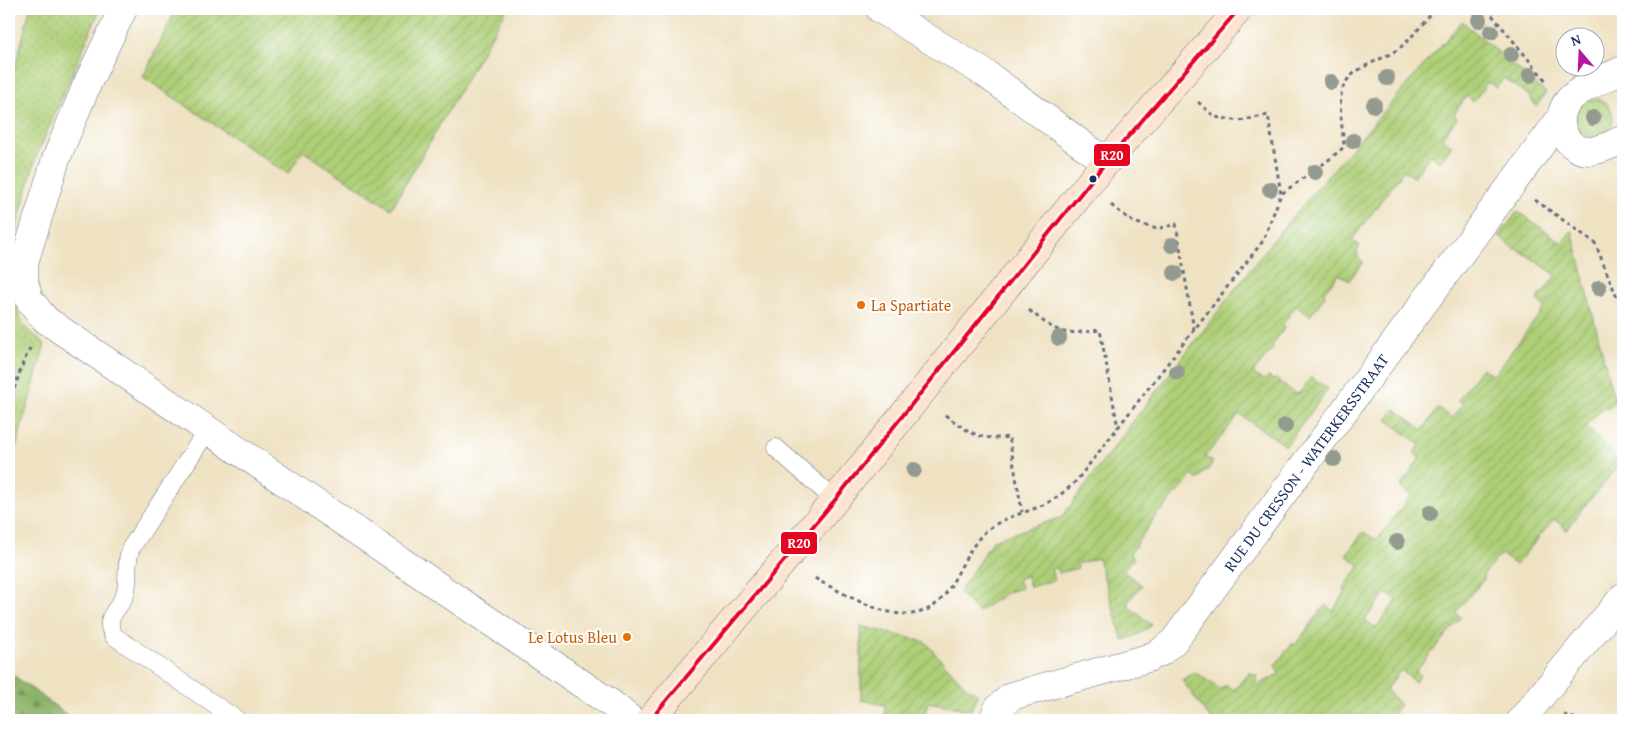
<svg xmlns="http://www.w3.org/2000/svg" width="1632" height="729" font-family="'Gentium Book Plus',serif">
<style>
.grass{fill:url(#grass-dots);stroke:#647f6a}
.forest{fill:url(#forest-firs);stroke:#527063}
.garden{fill:url(#garden-furrows);stroke:#647f6a;fill-rule:evenodd}
.lines{fill:none;stroke-linecap:round;stroke-linejoin:round}
.service-casing{stroke:#656e81;stroke-width:19}
.minor-casing{stroke:#656e81;stroke-width:29}
.secondary-casing{stroke:#656e81;stroke-width:29}
.path{stroke:#656e81;stroke-width:3;stroke-dasharray:4 4;stroke-linecap:butt}
.service{stroke:#fff;stroke-width:18}
.minor{stroke:#fff;stroke-width:28}
.secondary{stroke:#fce5d0;stroke-width:28}
.bus-1-casing{stroke:#fff;stroke-width:8}
.bus-1{stroke:#e40521;stroke-width:4}
.tree{fill:#939a90}
.bus-dot{fill:#1b2f5e;stroke:#fff;stroke-width:2}
.food-dot{fill:#e8710a;stroke:#fff;stroke-width:2}
.labels{text-anchor:middle;dominant-baseline:central;stroke-width:4;stroke-linejoin:round;paint-order:stroke}
.food-label{font-size:16px;fill:#c56008;stroke:#fff;text-anchor:start}
.street-label{font-size:16px;fill:#1b2f5e;stroke:#fff}
.line-badge{stroke:#fff;stroke-width:2}
.badge-label{font-size:14px;text-anchor:middle;font-weight:bold;fill:#fff}
</style>
<defs>
<pattern id="grass-dots" width="8" height="8" patternUnits="userSpaceOnUse" patternTransform="scale(1.25)"><rect width="8" height="8" fill="#aecf77"/><path d="M2 2h.1M6 6h.1" fill="none" stroke="#95b269" stroke-width="1.8" stroke-linecap="round"/></pattern>
<pattern id="forest-firs" width="22" height="20" patternUnits="userSpaceOnUse" patternTransform="scale(1.25)"><rect width="22" height="20" fill="#8ab268"/><path d="M5 1l3.5 6h-7zM16 11l3.5 6h-7z" fill="#709159"/></pattern>
<pattern id="garden-furrows" width="10" height="10" patternUnits="userSpaceOnUse" patternTransform="scale(1.25)"><rect width="10" height="10" fill="#aecf77"/><path d="M-1 1l2-2M0 10L10 0M9 11l2-2" fill="none" stroke="#95b269"/></pattern>
</defs>
<rect width="100%" height="100%" fill="#fff"/>
<filter id="ink" filterUnits="userSpaceOnUse"><feTurbulence type="fractalNoise" baseFrequency=".02" numOctaves="2"/><feDisplacementMap in="SourceGraphic" scale="10" xChannelSelector="R" yChannelSelector="G"/><feConvolveMatrix kernelMatrix="1 2 1 2 8 2 1 2 1" color-interpolation-filters="sRGB"/></filter>
<filter id="wash" filterUnits="userSpaceOnUse"><feTurbulence type="fractalNoise" baseFrequency=".0096" numOctaves="4" result="noise"/><feDisplacementMap in="SourceGraphic" scale="20" xChannelSelector="R" yChannelSelector="G"/><feGaussianBlur stdDeviation="1.12" result="paint"/><feColorMatrix in="noise" values="0 0 0 0 0 0 0 0 0 0 0 0 0 0 0 0 0 1.4 0 .05"/><feComposite in="paint" operator="in"/></filter>
<g filter="url(#wash)">
<rect width="100%" height="100%" fill="#efe2c3"/>
<g class="grass">
<path d="M30,9h70l-65,151 -26,96v-165z"/>
<circle cx="1594" cy="118" r="19"/>
<path d="M9,279l14,47 22,18 -36,128z"/>
</g>
<path class="forest" d="M9,672l65,48h-65z"/>
<g class="garden">
<path d="M176,9h331l-116,200 -88,-58 -15,23 -145,-97z"/>
<path d="M1462,21l84,72 -10,14 -8,-12 -24,-17 -8,10 -8,-6 -15,20 -6,-6 -13,18 3,4 -15,20 10,8 -12,16 -10,-7 -16,22 -10,-7 -52,70 8,6 -3,5 1,7 5,4 -14,19 -10,-7 -15,18 1,4 -15,20 -14,-10 -14,19 3,2 -13,19 1,2 -20,25 10,7 7,-3 3,3 3,-1 19,15 5,-1 11,-16 17,12 -42,57 -47,-32 -34,43 8,5 -6,9 -1,-1 -8,10 -6,-5 -14,18 -2,-1 -15,20 -2,-1 -29,43 4,4 -11,13 19,14 -14,17 1,5 23,18 -15,10 -14,6 -25,-83 -21,6 1,4 -19,5 -2,-5 -6,1 3,11 -24,7 -3,-11 -9,2 3,10 -13,4 -30,20 -19,-20 34,-52 69,-23 75,-101 144,-186z"/>
<path d="M1518,211l44,32 10,-13 40,162 6,5 -10,12 -4,-3 -18,20 36,36 -39,46 -16,22 -13,-11 -38,46 -15,-11 -19,22 3,2 -29,34 5,5 -45,54 4,5 -5,6 -14,-12 -15,19 14,16 -11,15h-178l-29,-40 13,-8 25,17 6,-4 8,5 15,-18 7,3 2,10 21,-11 -4,-9 18,-22 2,2 30,-40 8,6 13,-20 -3,-2 17,-23 -14,-11 17,-23 14,8 34,-45 -11,-8 20,-29 -6,-5 6,-8 -33,-25 8,-11 28,21 15,-22 14,10 11,-14 -5,-4 24,-32 11,8 52,-69 -8,-7 19,-25 -38,-26h-4l-15,-13zM1385,593l12,7 -21,28 -11,-8z"/>
<path d="M861,626l64,16 40,44 13,8 -7,16 -43,-8 -5,18h-38v-15l-24,-5z"/>
</g>
</g>
<g filter="url(#ink)">
<g class="lines">
<g class="service-casing">
<g id="service">
<path d="M208,429l-77,119c-6,13 -2,28 -5,43 -4,18 -25,25 -12,45l123,84"/>
<path d="M776,448l59,52"/>
</g>
</g>
<g class="minor-casing">
<g id="minor">
<path d="M123,9l-35,73 -32,77 -32,104v18l5,18 11,14 6,7 567,385 18,15"/>
<path d="M880,9l106,65 120,88"/>
<path d="M1623,70c-15,7 -44,18 -54,30 -17,19 -5,51 21,51 12,-1 23,-7 33,-12"/>
<path id="s1" d="M993,720l5,-12 14,-12 136,-38 13,-6 13,-11 386,-522"/>
<path d="M1521,720l102,-123"/>
</g>
</g>
<g class="secondary-casing">
<path id="secondary" d="M650,720l185,-220 271,-338 133,-153"/>
</g>
<g class="path">
<path d="M1487,9l60,73"/>
<path d="M1198,102l17,15 24,4 29,-6 13,79"/>
<path d="M1535,200l60,43 21,52 7,9"/>
<path d="M1111,205l22,17 24,7 19,-5 18,106"/>
<path d="M1029,310c31,25 32,25 71,20l18,98"/>
<path d="M9,404l14,-41 9,-19"/>
<path d="M945,415c25,17 32,26 64,22l13,75"/>
<path d="M815,578l4,3c41,20 100,60 131,6 10,-17 21,-42 35,-55 17,-15 38,-18 58,-27 13,-6 24,-15 34,-25l186,-239 18,-47 45,-32 18,-15c-1,-15 -5,-37 -3,-51 3,-30 43,-34 61,-50 12,-11 23,-25 34,-37"/>
<path d="M1564,715l16,5"/>
</g>
<use href="#service" class="service"/>
<use href="#minor" class="minor"/>
<use href="#secondary" class="secondary"/>
<g class="bus-1-casing">
<path id="bus-1" d="M650,720l185,-220 271,-338 133,-153"/>
</g>
<use href="#bus-1" class="bus-1"/>
</g>
<g class="tree">
<circle cx="1479" cy="20" r="8"/>
<circle cx="1491" cy="32" r="8"/>
<circle cx="1511" cy="55" r="8"/>
<circle cx="1530" cy="75" r="8"/>
<circle cx="1387" cy="78" r="8"/>
<circle cx="1331" cy="82" r="8"/>
<circle cx="1374" cy="105" r="8"/>
<circle cx="1593" cy="118" r="8"/>
<circle cx="1353" cy="141" r="8"/>
<circle cx="1315" cy="172" r="8"/>
<circle cx="1270" cy="189" r="8"/>
<circle cx="1172" cy="245" r="8"/>
<circle cx="1175" cy="273" r="8"/>
<circle cx="1599" cy="288" r="8"/>
<circle cx="1059" cy="338" r="8"/>
<circle cx="1177" cy="372" r="8"/>
<circle cx="1285" cy="426" r="8"/>
<circle cx="1334" cy="459" r="8"/>
<circle cx="914" cy="470" r="8"/>
<circle cx="1430" cy="513" r="8"/>
<circle cx="1397" cy="542" r="8"/>
</g>
</g>
<circle class="bus-dot" cx="1093" cy="179" r="4.5"/>
<g class="food-dot">
<circle cx="861" cy="305" r="5"/>
<circle cx="627" cy="637" r="5"/>
</g>
<g class="labels">
<g class="food-label">
<text x="871" y="305">La Spartiate</text>
<text x="617" y="637" text-anchor="end">Le Lotus Bleu</text>
</g>
<g class="street-label">
<text stroke="none"><textPath href="#s1" startOffset="426">RUE DU CRESSON - WATERKERSSTRAAT</textPath></text>
</g>
</g>
<g class="line-badge">
<rect x="1093" y="143" width="38" height="24" rx="5" fill="#e40521"/>
<rect x="780" y="531" width="38" height="24" rx="5" fill="#e40521"/>
</g>
<g class="badge-label">
<text x="1112" y="160">R20</text>
<text x="799" y="548">R20</text>
</g>
<rect width="1632" height="729" fill="none" stroke="#fff" stroke-width="30"/>
<g transform="translate(1580 52) rotate(341)"><circle r="24" fill="#ffffff" stroke="#a4acbf"/>
<path d="M0-4L9 19L0 12L-9 19Z" fill="#b5179e"/>
<text y="-8" font-size="14" font-weight="bold" text-anchor="middle" fill="#1b2f5e">N</text>
</g>
</svg>
